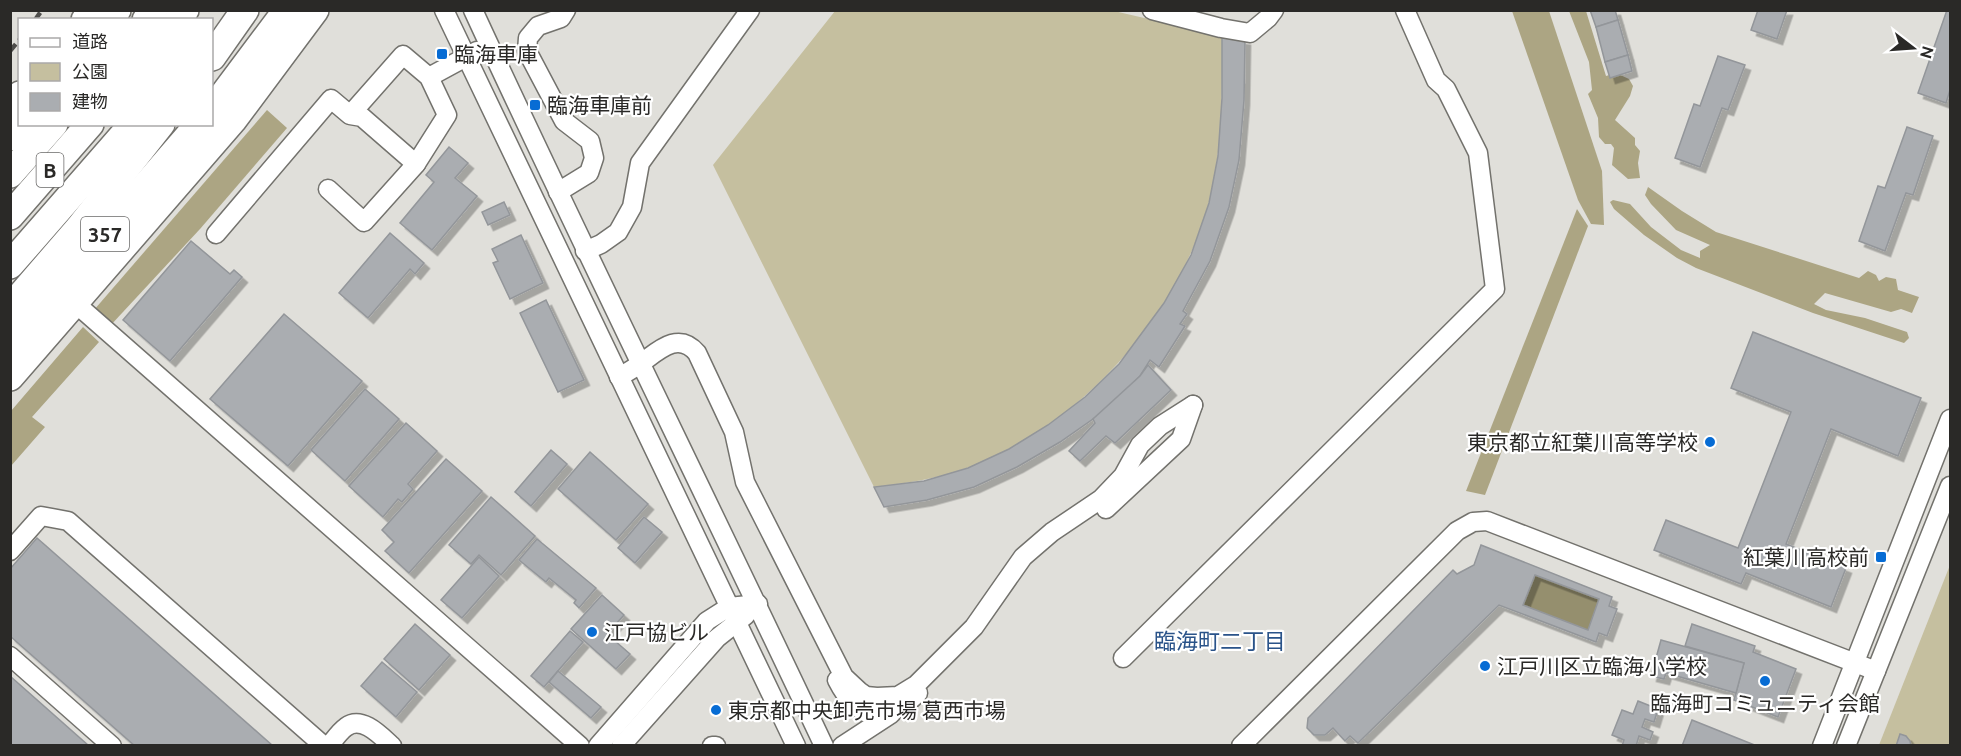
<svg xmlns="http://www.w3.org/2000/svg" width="1961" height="756" font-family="Ubuntu,'Noto Sans JP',sans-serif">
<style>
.green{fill:#c5bf9f}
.forest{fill:#aca583}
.water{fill:#958f6e}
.building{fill:#aaadb1;stroke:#93969a;stroke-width:1.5;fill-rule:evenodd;filter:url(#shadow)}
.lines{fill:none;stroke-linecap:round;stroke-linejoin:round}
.minor-casing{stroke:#73726d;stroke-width:21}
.highway-casing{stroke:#73726d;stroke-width:30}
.minor{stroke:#fff;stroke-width:18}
.highway{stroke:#fff;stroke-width:27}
.rail{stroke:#4e4d4b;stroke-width:4.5;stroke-dasharray:9 4.5;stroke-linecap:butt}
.poi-dot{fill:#076cd4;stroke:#fff;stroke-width:2}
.labels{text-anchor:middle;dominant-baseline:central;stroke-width:4.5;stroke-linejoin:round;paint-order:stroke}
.shield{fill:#fff;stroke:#6a6968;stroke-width:1.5}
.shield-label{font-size:20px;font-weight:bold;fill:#2a2927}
.poi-label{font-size:21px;fill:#2a2927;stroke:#fff;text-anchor:start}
.neighbourhood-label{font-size:22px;fill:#2a5389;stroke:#fff}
</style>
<defs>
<filter id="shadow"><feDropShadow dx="5.5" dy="5.5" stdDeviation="0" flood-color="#0004"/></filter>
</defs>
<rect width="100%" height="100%" fill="#e0dfda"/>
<g class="green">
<path d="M835,11h279l108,25c0,55 1,112 -13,166 -30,114 -131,226 -242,266 -30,11 -61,15 -93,19l-161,-322z"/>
<path d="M1950,565v180h-71z"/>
</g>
<g class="forest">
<path d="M1512,11h37l53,160 2,54 -13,-1 -13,-24z"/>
<path d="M1569,11h17l20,65 10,-3 13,6 4,7 -3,10 -15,24 20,18v7l5,6 -2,12 2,15 -12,1 -16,-14 2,-17 -3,-4h-6l-6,-7 -1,-19 -10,-24 4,-4 -3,-28z"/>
<path d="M267,110l20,18 -87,101 -90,97 -16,-16z"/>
<path d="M1648,187l34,24 34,21 143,46 9,-7 8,4 3,6 7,-4 10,2 2,11 21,7 -7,16 -11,-4 -10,3 -66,-19 -11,11 12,6 39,8 42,14 2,6 -5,5 -91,-30 -117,-45 -19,-10 -33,-23 -30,-26 -4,-7 3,-2 17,4 21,23 30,23 19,8v-7l10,-6 -34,-15 -25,-26 -6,-9z"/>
<path d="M1577,209l11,17 -103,269 -19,-4z"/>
<path d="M83,327l16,15 -67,75 13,10 -34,39v-55z"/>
</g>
<path class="water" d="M1535,575l64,24 -11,31 -65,-25z"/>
<g class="building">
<path d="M1590,10h25l3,10 -22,7z"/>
<path d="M1758,10h29l-10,29 -26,-9z"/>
<path d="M1947,10h3v80l-4,13 -28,-10z"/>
<path d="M1618,20l10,35 -23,7 -9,-35z"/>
<path d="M1222,36l23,4 -1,60 -5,60 -10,47 -19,54 -27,50 4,3 -7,10 5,2 -26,41 -9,-7 -10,16 -37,36 -43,30 -43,25 -43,20 -47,13 -43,7 -10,-20 50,-6 44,-13 41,-19 39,-24 37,-28 34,-33 45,-61 27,-48 18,-52 9,-47 4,-58z"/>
<path d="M1628,55l4,16 -22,7 -5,-16z"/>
<path d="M1718,56l27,9 -17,45 -6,-2 -22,59 -25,-9 19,-54 6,2z"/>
<path d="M1907,127l26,9 -20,59 -7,-2 -21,58 -26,-10 19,-55 7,2z"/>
<path d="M449,147l19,16 -13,15 22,18 -45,54 -32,-27 34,-41 -8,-7z"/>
<path d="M504,202l6,13 -22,10 -6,-13z"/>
<path d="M390,233l34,30 -9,11 -5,-5 -42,49 -29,-25z"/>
<path d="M521,235l22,48 -33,16 -17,-36 5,-2 -6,-12z"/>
<path d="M191,241l39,33 4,-4 8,7 -72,84 -47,-41z"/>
<path d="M546,300l38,80 -26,12 -38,-79z"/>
<path d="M284,314l78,67 -74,85 -78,-67z"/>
<path d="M1753,332l168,66 -23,58 -67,-27 -45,115 60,24 -15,39 -85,-34 -5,11 -87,-34 12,-30 72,28 53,-136 -60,-24z"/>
<path d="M1148,365l23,25 -56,53 -9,-7 -26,25 -11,-10 26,-28 -2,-4 47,-43z"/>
<path d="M365,389l34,30 -54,62 -34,-31z"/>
<path d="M406,423l31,28 -29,33 5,5 -11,13 -4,-3 -15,18 -34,-31z"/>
<path d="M551,450l16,14 -36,42 -16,-14z"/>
<path d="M590,452l58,52 -32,36 -58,-51z"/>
<path d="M446,459l36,32 -73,82 -24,-22 9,-9 -12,-12z"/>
<path d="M491,497l44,39 -34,39 -22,-20 -8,9 -22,-19z"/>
<path d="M644,517l18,15 -27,31 -17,-15z"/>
<path d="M37,538l236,208h-138l-125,-110v-67z"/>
<path d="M537,539l59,49 -17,20 -5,-5 2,-3 -27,-22 -3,4 -27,-22z"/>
<path d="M1481,545l131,52 -3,9 8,3 -10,27 -8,-3 -3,9 -97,-37 -141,138 -8,-7 -5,5 -12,-13 -8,7h-11l-7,-7 1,-10 145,-148 4,4 17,-9zM1535,575l64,24 -11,31 -65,-25z"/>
<path d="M479,557l20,19 -37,42 -21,-18z"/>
<path d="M602,595l22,20 -17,19 23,20 -14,15 -45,-40z"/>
<path d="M415,624l35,31 -31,35 -35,-31z"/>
<path d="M1692,624l63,22 -2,6 43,17 -18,48 -44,-17 10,-37 -59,-17z"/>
<path d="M570,631l13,11 -39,45 -13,-11z"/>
<path d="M1661,640l83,23 -8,30 -70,-20 -2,6 -13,-3z"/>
<path d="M382,662l35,30 -21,25 -35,-31z"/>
<path d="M558,671l43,36 -10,11 -42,-36z"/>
<path d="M10,676l79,70h-79z"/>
<path d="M1638,701l20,8 -4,13 -9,-3 -3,8 11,5 -3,8 -11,-4 -3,10h-14l2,-6 -12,-5 10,-25 11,4z"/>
<path d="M1692,720l65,26h-75z"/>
<path d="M1900,734l6,2 4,5 1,5h-15z"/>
</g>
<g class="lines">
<g class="minor-casing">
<g id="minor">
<path d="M444,10l352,736"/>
<path d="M473,10c114,247 235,490 351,736"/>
<path d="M1152,10l69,18 29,5 18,-15 6,-8"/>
<path d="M429,77l48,-26"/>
<path d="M328,189l36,33 52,-58"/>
<path d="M558,192l31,-19 5,-15 -4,-17 -26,-20 -37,-70 1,-13 10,-12 23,-8 5,-8"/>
<path d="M216,234l115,-135 19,16 53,-60 26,22 18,38 -31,49 -54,-47 -12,-2"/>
<path d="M585,251l16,-7 17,-12 14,-25 8,-44 110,-153"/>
<path d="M75,303l505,443"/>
<path d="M619,377c7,-4 14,-8 21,-13 17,-12 38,-34 57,-11l37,79 11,50 99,195 15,14 7,5 11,1 21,-1 18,-11 58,-58 49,-70 29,-25 49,-33 22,-23 17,-31 20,-19 33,-21"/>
<path d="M1106,509l75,-70 12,-34"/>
<path d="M10,551l31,-35 27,5 256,225"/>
<path d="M10,656l102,90"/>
<path d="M1123,658l372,-369 -17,-136 -32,-64 -10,-9 -31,-70"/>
<path d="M837,680c22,43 47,45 81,13"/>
<path d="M329,746c5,-6 10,-14 17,-19 16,-12 35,9 46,19"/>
<path d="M598,746l109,-125 22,-14 29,-3"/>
<path d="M621,746l96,-108 29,-23"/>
<path d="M712,746h4"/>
<path d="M842,746l49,-32"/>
<path d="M1241,746l216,-215 16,-9 14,-1 389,150"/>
<path d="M1822,746l128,-327"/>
<path d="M1846,746l104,-260"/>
</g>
</g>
<g class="highway-casing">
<g id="highway">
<path d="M85,20l8,-10"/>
<path d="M110,20l7,-10"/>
<path d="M146,20l8,-10"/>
<path d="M178,20l7,-10"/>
<path d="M212,57l33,-47"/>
<path d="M10,105l10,-10"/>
<path d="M212,110l75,-100"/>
<path d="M10,137l11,-13"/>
<path d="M10,174l44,-50"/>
<path d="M10,216l80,-92"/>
<path d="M10,265l123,-141"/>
<path d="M10,308l69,-80 82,-104"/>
<path d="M10,343l189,-219"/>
<path d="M10,377l223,-257 82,-110"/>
</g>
</g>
<use href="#minor" class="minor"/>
<use href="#highway" class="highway"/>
<g class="rail">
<path d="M35,20l7,-10"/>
<path d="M10,51l10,-12"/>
</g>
</g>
<g class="poi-dot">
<rect x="436" y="48" width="12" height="12" rx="3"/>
<rect x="529" y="99" width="12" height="12" rx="3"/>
<circle cx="1710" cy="442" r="6"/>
<rect x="1875" y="551" width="12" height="12" rx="3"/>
<circle cx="592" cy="632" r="6"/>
<circle cx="1485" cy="666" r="6"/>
<circle cx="1765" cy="681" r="6"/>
<circle cx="716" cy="710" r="6"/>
</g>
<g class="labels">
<g class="shield">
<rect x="36.5" y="153" width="27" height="34" rx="4.5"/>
<rect x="81" y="217" width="48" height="34" rx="4.5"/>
</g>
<g class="shield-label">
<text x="50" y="170">B</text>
<text x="105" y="234">357</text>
</g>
<g class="poi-label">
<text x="454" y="54">臨海車庫</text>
<text x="547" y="105">臨海車庫前</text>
<text x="1698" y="442" text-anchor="end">東京都立紅葉川高等学校</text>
<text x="1869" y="557" text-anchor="end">紅葉川高校前</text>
<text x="604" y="632">江戸協ビル</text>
<text x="1497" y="666">江戸川区立臨海小学校</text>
<text x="1765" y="703" text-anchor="middle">臨海町コミュニティ会館</text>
<text x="728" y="710">東京都中央卸売市場 葛西市場</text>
</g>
<g class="neighbourhood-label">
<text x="1220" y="640">臨海町二丁目</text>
</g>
</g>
<rect width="1961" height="756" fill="none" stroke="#2a2927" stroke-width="24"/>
<rect x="18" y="18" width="195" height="108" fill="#ffffff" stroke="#aaa9a9" stroke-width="1.5"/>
<rect x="30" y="38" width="30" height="9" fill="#ffffff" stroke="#aaa9a9" stroke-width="1.5"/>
<text x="72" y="48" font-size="18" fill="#2a2927">道路</text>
<rect x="30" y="63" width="30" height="18" fill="#c5bf9f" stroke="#aaa9a9" stroke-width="1.5"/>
<text x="72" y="78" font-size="18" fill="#2a2927">公園</text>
<rect x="30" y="93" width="30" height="18" fill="#aaadb1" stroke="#aaa9a9" stroke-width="1.5"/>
<text x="72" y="108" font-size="18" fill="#2a2927">建物</text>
<g transform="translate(1913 48) rotate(107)" stroke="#ffffff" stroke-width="4.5" paint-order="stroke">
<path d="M0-4.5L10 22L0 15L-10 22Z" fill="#2a2927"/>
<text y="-9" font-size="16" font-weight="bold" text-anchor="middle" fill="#2a2927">N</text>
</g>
</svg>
